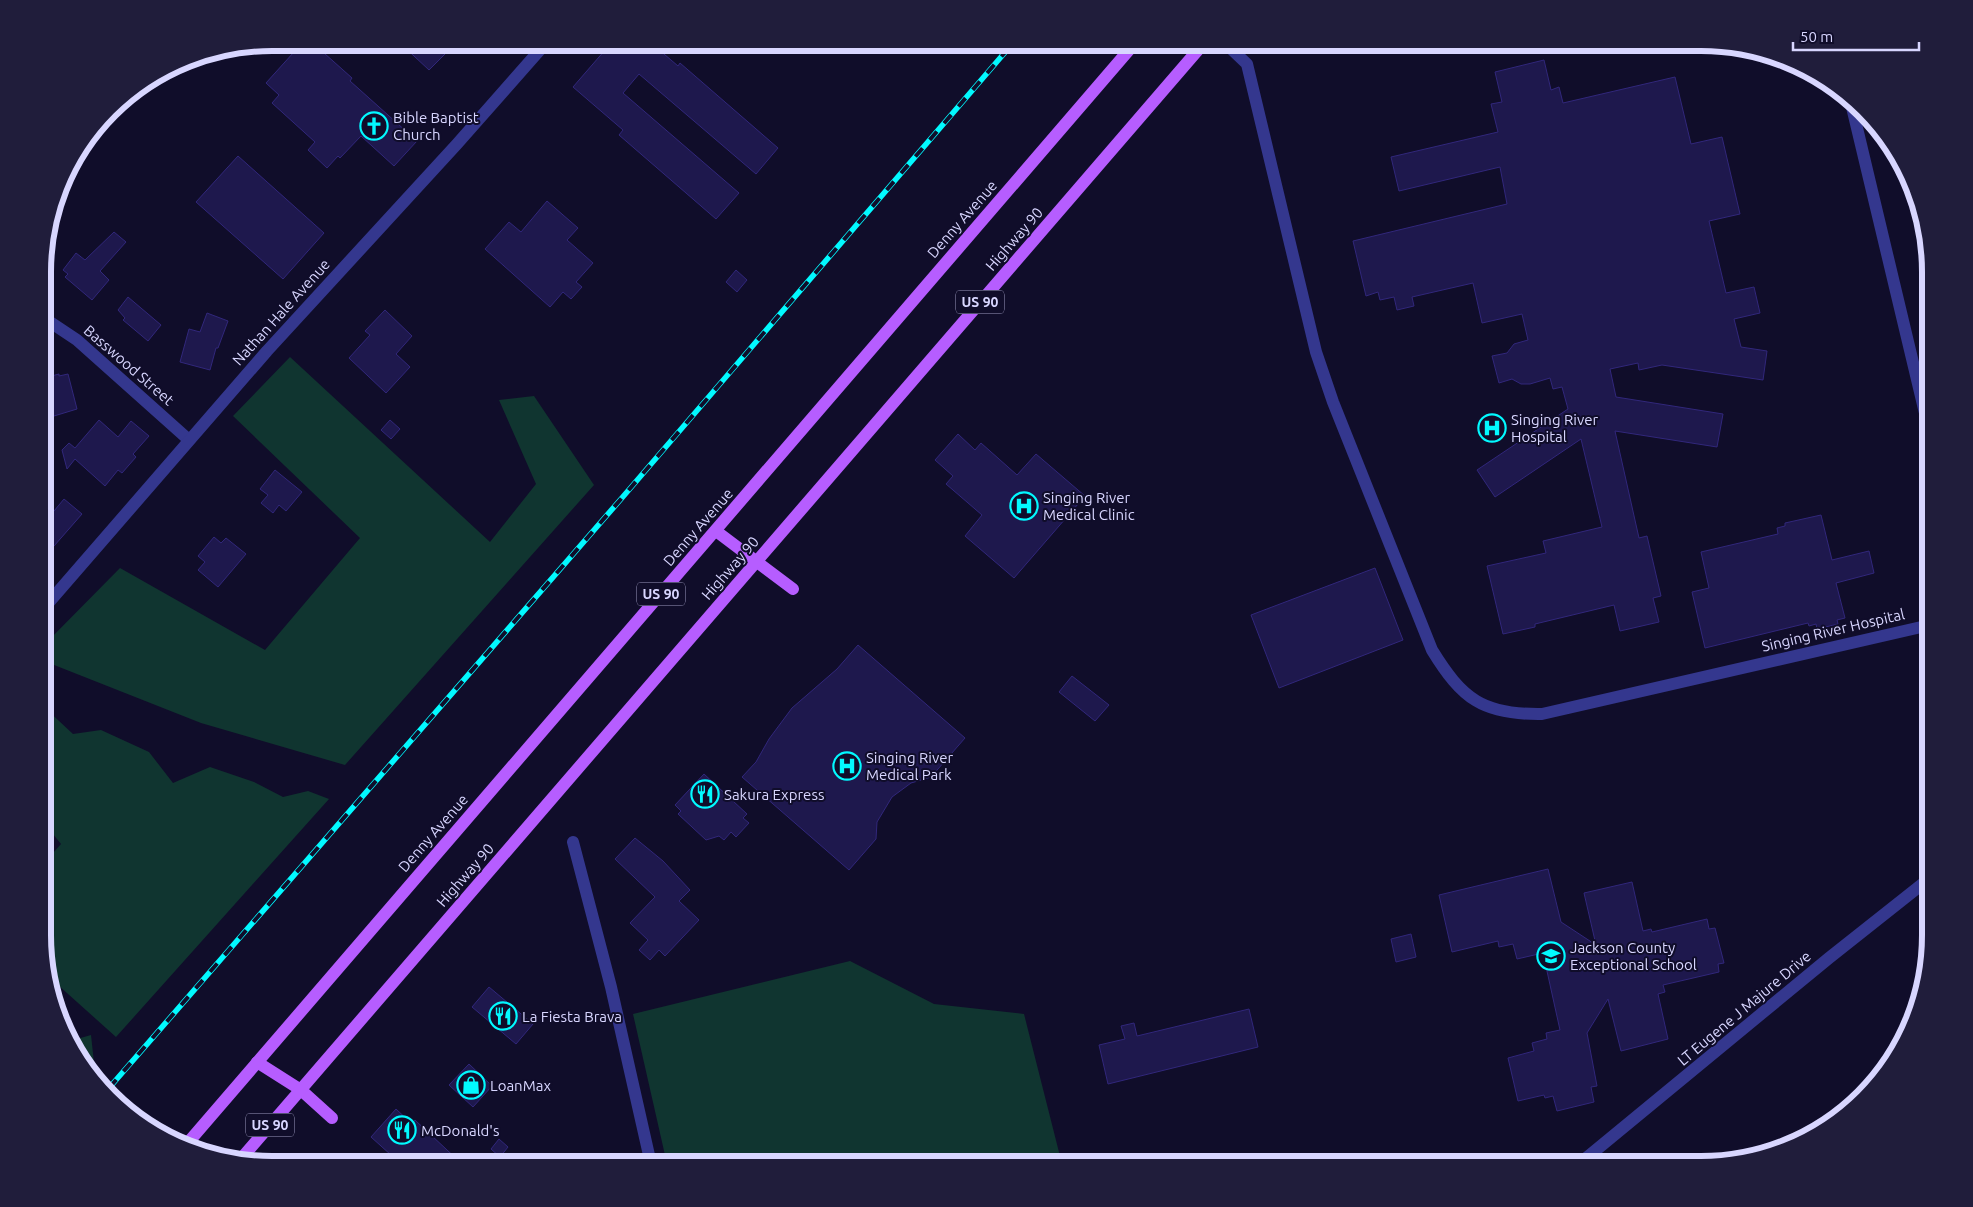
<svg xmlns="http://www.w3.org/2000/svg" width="1973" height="1207" font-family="Ubuntu,sans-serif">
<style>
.green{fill:#103530}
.building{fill:#1e184d;stroke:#31277b}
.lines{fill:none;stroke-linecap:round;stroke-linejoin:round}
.minor{stroke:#34378e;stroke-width:12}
.major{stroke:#b65dff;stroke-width:12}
.rail-casing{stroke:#02f9ff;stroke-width:5.5}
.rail{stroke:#100d2a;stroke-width:4;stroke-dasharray:11;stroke-linecap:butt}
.labels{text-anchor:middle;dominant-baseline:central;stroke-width:4;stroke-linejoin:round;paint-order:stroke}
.shield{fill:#100d2a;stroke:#9c9abf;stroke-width:1}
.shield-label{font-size:14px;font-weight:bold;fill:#d8d6ff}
.poi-label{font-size:15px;fill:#d8d6ff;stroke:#100d2a;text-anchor:start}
.street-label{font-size:15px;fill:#d8d6ff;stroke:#100d2a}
.rim{fill:none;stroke:#d8d6ff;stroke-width:6}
</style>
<rect width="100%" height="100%" fill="#100d2a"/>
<g class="green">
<path d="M290,357l200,185 46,-58 -37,-84 35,-4 60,89 -249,280 -144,-42 -157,-62v-16l76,-77 145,82 95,-112 -127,-122z"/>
<path d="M44,707l29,27 28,-4 48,22 24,31 37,-16 44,15 29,15 25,-6 21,8 -213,238 -68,-61 -4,-11v-102l17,-19 -17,-21z"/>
<path d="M850,961l84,43 90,10 38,150h-395l-34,-150z"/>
<path d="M91,1035l3,28 -4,5 -17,-18 -3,-9z"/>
</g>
<g class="building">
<path d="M303,42h14l9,9 -2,2 28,25 -2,3 67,60 -23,25 -33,-30 -21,22 -2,-2 -11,12 -19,-18 7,-8 -43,-39 7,-8 -13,-12z"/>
<path d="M399,42h58l-28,28z"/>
<path d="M612,42h38l28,24 2,-3 98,85 -22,26 -117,-100 -16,19 116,100 -23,26 -97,-84 4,-5 -50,-43z"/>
<path d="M1544,60l7,30 8,-3 4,16 112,-26 16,67 31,-7 18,77 -31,7 17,72 28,-6 6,26 -26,6 7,28 26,4 -4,29 -101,-15 -23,5 -1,-7 -28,6 6,28 107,17 -6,33 -102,-16 24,107 8,-2 14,60 -8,2 6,24 -39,9 -6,-26 -79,19v3l-32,7 -16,-68 59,-13 -3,-12 59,-14 -21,-88 -86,58 -18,-27 91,-61 -6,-22 -9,2 -3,-11 -20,6h-9l-9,-5 -13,4 -7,-27 15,-3 7,-9 14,-4 -6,-26 -40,9 -9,-40 -61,14 2,9 -17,4 -3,-13 -14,3 -2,-8 -12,4 -13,-55 154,-37 -7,-37 -101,24 -8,-34 107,-25 -7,-28 11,-2 -7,-30z"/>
<path d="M238,156l86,77 -41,46 -87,-77z"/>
<path d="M547,201l31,27 -11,12 26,23 -17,19 6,5 -11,12 -8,-7 -13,15 -65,-58 24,-27 12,10z"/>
<path d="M114,232l12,10 -26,29 9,9 -17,20 -27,-23 3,-3 -5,-4 13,-17 9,7z"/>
<path d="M736,270l11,10 -10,12 -11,-10z"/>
<path d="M128,297l33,28 -13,16 -25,-21 2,-2 -7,-8z"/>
<path d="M385,310l27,26 -16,18 14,13 -24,26 -37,-35 21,-23 -5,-4z"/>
<path d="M207,313l21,8 -10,27h-2l-6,22 -30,-8 9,-33 11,3z"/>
<path d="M59,374v2l9,-2 9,35 -23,7 -4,-16 -6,2v-24z"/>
<path d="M99,420l19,17 13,-16 18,15 -16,18 3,3 -14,16 -4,-3 -13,16 -30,-27 -8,10 -5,-19 7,-7 6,5z"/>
<path d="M390,420l10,9 -9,10 -10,-9z"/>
<path d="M958,434l17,16 6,-7 36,32 19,-21 49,42 -71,82 -49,-42 17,-21 -36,-31 7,-8 -18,-16z"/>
<path d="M275,470l27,22 -16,19 -7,-6 -6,8 -12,-10 7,-8 -8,-6z"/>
<path d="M64,499l18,15 -28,32 -10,-8v-15z"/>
<path d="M1821,515l11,45 37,-9 5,22 -38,10 9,35 -8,2 1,4 -21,5 -1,-5 -7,2 -1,-3 -103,25 -13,-56 17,-4 -8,-36 77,-18 -1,-6 8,-2v-3z"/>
<path d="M214,537l7,6 5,-5 20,16 -28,33 -20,-17 7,-8 -7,-6z"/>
<path d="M1375,568l28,72 -124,48 -28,-73z"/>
<path d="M858,645l107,93 -34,39 -20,6 -19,14 -15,25 -1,17 -27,31 -107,-93 14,-15 13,-23 23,-31 45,-39z"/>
<path d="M1072,676l37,29 -14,16 -36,-29z"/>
<path d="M704,774l43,40 -4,4 6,5 -13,14 -5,-5 -7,8 -5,-4 -13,4 -28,-26 3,-3 -6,-6z"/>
<path d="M635,838l28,23 27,29 -11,11 20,19 -34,36 -6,-6 -9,10 -11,-10 9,-10 -18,-17 25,-26 -40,-38z"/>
<path d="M1548,869l13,53 35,23 -12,-52 48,-11 11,49 8,-2 1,3 55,-13 2,10 6,-1 9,35 -6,1 1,8 -56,13 2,7 -7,2 10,45 -47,12 -13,-52 -21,34 10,53 -6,1 3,15 -37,9 -4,-15 -8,2 -1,-3 -26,6 -10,-43 26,-7 -2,-8 15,-4 -1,-6 14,-3 -17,-77 -26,6 -4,-15 -14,3 -1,-6 -46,11 -13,-57z"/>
<path d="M1411,934l5,23 -20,5 -5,-23z"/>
<path d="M489,987l44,37 -17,20 -44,-37z"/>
<path d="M1249,1009l9,38 -150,37 -9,-39 26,-6 -4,-13 13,-3 3,13z"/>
<path d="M469,1064l23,22 -19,21 -24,-22z"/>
<path d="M396,1109l16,15 3,-4 47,44h-61l-30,-27z"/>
<path d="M499,1139l9,8 -8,10 -9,-8z"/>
</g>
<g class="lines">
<g class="minor">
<path d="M1225,43l22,21 69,288 17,50 99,248c30,49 51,65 110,64l388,-89"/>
<path d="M1852,107l78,327"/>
<path d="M44,318l33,22 112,100"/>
<path d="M44,608l223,-257 190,-207 89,-101"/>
<path d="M573,842l38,145 40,177"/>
<path d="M1579,1164l250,-206 101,-80"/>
</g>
<g class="major">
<path d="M716,531l77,58"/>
<path d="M257,1062l44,28 31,28"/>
<path d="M186,1145l949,-1102"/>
<path d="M240,1160l964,-1117"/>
</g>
<g class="rail-casing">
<path id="rail" d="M109,1088l512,-589 392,-456"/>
</g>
<use href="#rail" class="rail"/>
</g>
<defs>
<g id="church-ring" transform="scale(1.4375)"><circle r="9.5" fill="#100d2a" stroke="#02f9ff" stroke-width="1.5"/><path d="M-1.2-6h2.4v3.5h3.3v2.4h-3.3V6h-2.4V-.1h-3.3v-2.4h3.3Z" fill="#02f9ff"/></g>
<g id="hospital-ring" transform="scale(1.4375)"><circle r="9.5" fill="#100d2a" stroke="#02f9ff" stroke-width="1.5"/><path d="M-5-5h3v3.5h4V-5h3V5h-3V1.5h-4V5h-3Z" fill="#02f9ff"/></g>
<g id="restaurant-ring" transform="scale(1.4375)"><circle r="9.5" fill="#100d2a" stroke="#02f9ff" stroke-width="1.5"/><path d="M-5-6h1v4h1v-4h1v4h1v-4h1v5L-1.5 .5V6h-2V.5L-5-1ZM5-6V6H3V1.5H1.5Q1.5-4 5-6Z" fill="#02f9ff"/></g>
<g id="school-ring" transform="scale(1.4375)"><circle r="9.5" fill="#100d2a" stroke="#02f9ff" stroke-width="1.5"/><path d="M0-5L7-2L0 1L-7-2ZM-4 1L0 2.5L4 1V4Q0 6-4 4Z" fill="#02f9ff"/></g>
<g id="shop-ring" transform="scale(1.4375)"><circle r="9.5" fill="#100d2a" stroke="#02f9ff" stroke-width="1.5"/><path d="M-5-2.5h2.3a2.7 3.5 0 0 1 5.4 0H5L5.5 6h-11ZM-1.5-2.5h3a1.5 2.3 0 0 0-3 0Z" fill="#02f9ff"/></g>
</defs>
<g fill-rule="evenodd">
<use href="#church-ring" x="374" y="126"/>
<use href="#hospital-ring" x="1492" y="428"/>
<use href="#hospital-ring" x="1024" y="506"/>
<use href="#hospital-ring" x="847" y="766"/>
<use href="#restaurant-ring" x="705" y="794"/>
<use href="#school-ring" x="1551" y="956"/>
<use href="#restaurant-ring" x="503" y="1016"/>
<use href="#shop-ring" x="471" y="1085"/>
<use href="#restaurant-ring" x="402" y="1130"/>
</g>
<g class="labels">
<g class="shield">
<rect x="956" y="290.5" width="48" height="23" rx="4"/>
<rect x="637" y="582.5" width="48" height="23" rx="4"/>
<rect x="246" y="1113.5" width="48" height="23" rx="4"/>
</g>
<g class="shield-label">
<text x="980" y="302">US 90</text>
<text x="661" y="594">US 90</text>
<text x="270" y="1125">US 90</text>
</g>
<g class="poi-label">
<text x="393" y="117">Bible Baptist<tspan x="393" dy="17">Church</tspan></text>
<text x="1511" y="419">Singing River<tspan x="1511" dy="17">Hospital</tspan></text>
<text x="1043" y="497">Singing River<tspan x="1043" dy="17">Medical Clinic</tspan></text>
<text x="866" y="757">Singing River<tspan x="866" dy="17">Medical Park</tspan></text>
<text x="724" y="794">Sakura Express</text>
<text x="1570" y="947">Jackson County<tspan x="1570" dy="17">Exceptional School</tspan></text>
<text x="522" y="1016">La Fiesta Brava</text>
<text x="490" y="1085">LoanMax</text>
<text x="421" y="1130">McDonald's</text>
</g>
<g class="street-label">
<text transform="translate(962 219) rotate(-49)">Denny Avenue</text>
<text transform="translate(1014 239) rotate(-49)">Highway 90</text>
<text transform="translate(281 312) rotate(-48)">Nathan Hale Avenue</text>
<text transform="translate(129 365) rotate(41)">Basswood Street</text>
<text transform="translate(698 527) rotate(-49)">Denny Avenue</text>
<text transform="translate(730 568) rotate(-49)">Highway 90</text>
<text transform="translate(1833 630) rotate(-13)">Singing River Hospital</text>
<text transform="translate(433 833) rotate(-49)">Denny Avenue</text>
<text transform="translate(465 875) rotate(-49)">Highway 90</text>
<text transform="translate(1744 1008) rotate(-40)">LT Eugene J Majure Drive</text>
</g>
</g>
<path d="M0 0H1973V1207H0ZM272 51H1701A221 221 0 0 1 1922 272V935A221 221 0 0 1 1701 1156H272A221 221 0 0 1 51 935V272A221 221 0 0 1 272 51Z" fill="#201d3b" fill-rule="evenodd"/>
<path class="rim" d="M272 51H1701A221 221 0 0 1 1922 272V935A221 221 0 0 1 1701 1156H272A221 221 0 0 1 51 935V272A221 221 0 0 1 272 51Z"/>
<path d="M1793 42v8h126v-8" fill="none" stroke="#d8d6ff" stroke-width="2.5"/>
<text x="1800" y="42" font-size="15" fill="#d8d6ff" stroke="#100d2a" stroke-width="4" paint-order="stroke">50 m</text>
</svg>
